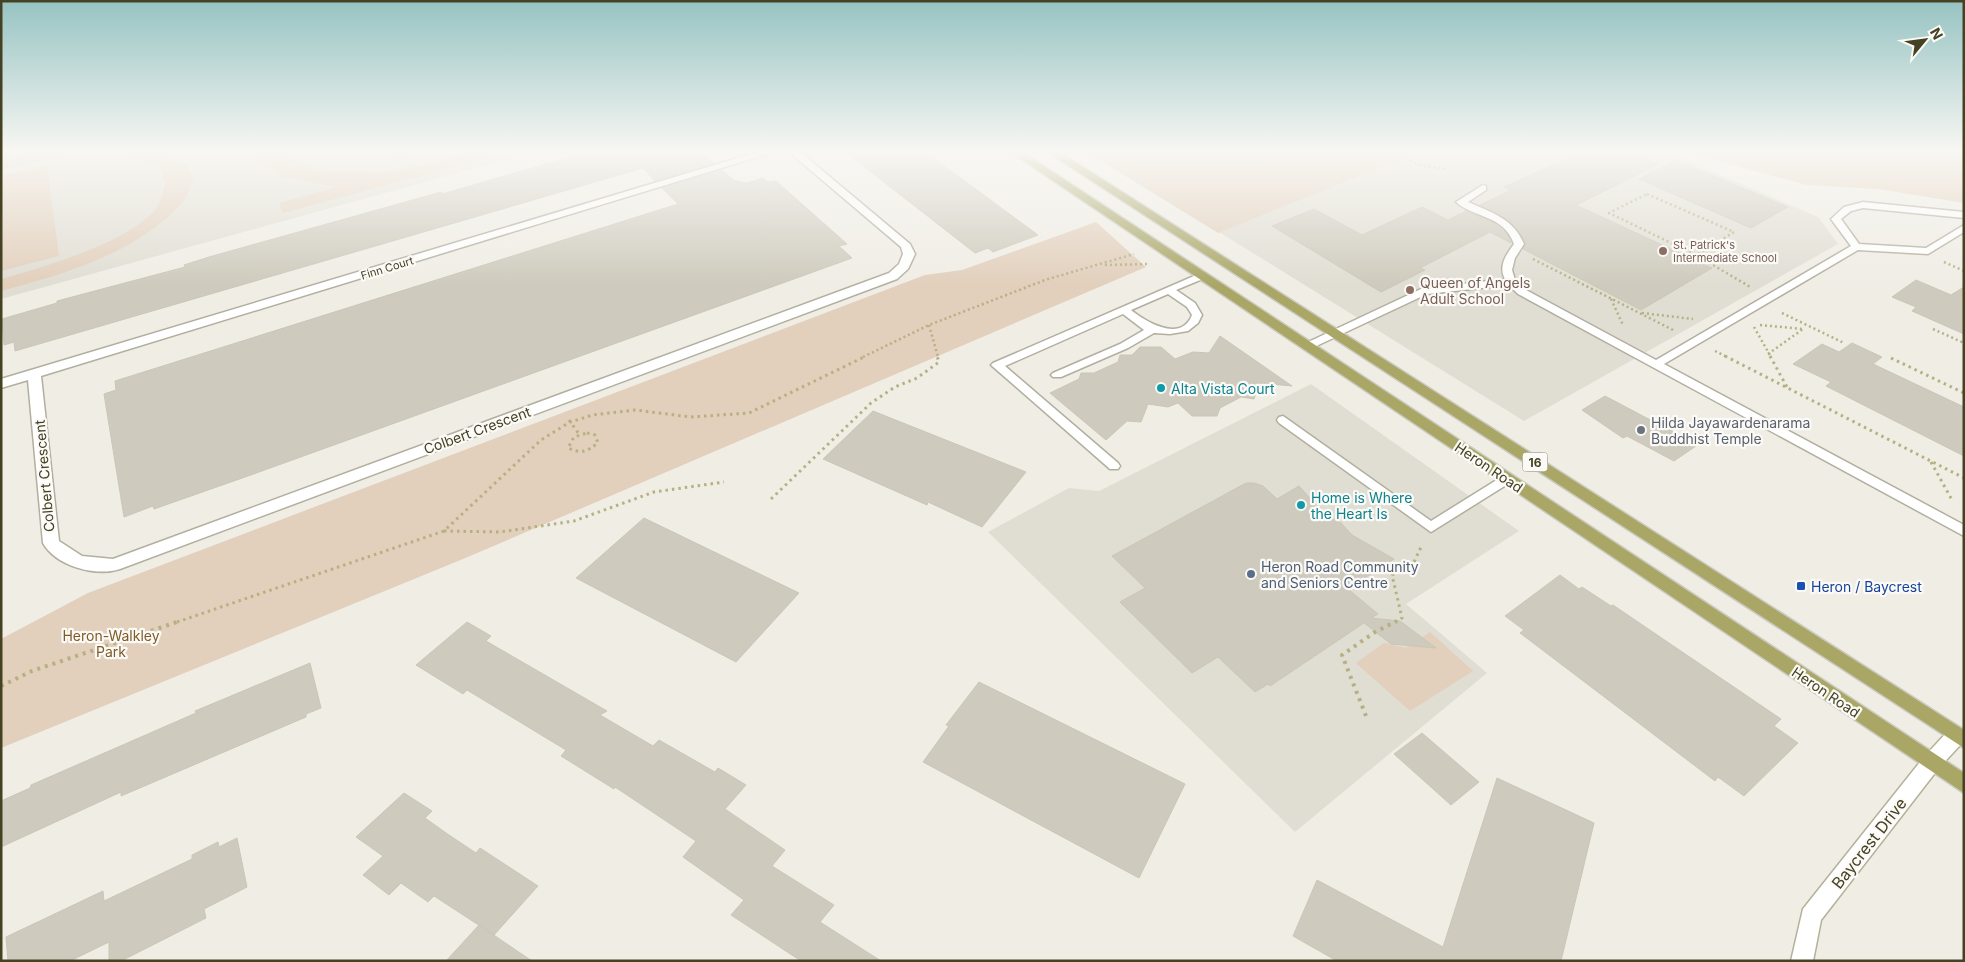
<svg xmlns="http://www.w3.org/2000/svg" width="1965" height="962" font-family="Inter,sans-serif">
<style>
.built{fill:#e0ded3}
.green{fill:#e2cfbc}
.building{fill:#cecabd;stroke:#cac6b7}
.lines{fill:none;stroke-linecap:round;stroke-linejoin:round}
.lane-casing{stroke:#b2af9f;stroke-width:3}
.street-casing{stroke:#b2af9f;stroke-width:3}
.secondary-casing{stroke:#b4b199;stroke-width:3}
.primary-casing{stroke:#cbcac1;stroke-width:3}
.path-far2{stroke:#b6b183;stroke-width:2.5;stroke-dasharray:2 3;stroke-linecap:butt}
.path-far1{stroke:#b6b183;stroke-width:3;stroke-dasharray:2.5 4;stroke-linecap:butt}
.path{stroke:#b6b183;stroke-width:4;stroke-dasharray:3 5;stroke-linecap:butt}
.lane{fill:#fff;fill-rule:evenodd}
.street{fill:#fff;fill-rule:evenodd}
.secondary{fill:#fff;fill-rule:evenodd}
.primary{fill:#a9a666;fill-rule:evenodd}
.education-dot{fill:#8d6e63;stroke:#fbfaf7;stroke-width:2}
.culture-dot{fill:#0f9aa8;stroke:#fbfaf7;stroke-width:2}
.worship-dot{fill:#6b7280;stroke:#fbfaf7;stroke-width:2}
.service-dot{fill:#5c6f8a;stroke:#fbfaf7;stroke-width:2}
.transit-dot{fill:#1a4fb4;stroke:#fbfaf7;stroke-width:2}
.labels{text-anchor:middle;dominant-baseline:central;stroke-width:4.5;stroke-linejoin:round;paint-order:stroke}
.far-education-label{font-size:11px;fill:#785e54;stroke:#fbfaf7;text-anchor:start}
.far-street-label{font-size:11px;fill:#444222;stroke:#fbfaf7}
.shield{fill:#fbfaf7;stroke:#7b7962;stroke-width:1}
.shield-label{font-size:12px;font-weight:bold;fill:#444222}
.education-label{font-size:14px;fill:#785e54;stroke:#fbfaf7;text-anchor:start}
.culture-label{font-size:14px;fill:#0d838f;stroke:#fbfaf7;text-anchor:start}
.worship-label{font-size:14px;fill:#5b616d;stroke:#fbfaf7;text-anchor:start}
.street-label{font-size:14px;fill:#444222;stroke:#fbfaf7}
.service-label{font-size:14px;fill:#4e5e75;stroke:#fbfaf7;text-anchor:start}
.transit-label{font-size:14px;fill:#164399;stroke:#fbfaf7;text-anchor:start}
.park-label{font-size:14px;fill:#7f5c27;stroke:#fbfaf7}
.near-street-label{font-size:16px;fill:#444222;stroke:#fbfaf7}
</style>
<rect width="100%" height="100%" fill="#f0ede5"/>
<g class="built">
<path d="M1,151h536l-536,148z"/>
<path d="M1422,151h243l153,66 20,27 -314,177 -305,-189z"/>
<path d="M1311,384l208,147 -113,73 81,69 -192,159 -307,-300 81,-44 30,3z"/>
</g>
<g class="green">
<path d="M39,151h125l23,14 7,14c-4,7 -6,18 -12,24 -45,50 -118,71 -181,88v-12c43,-12 126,-36 155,-70 5,-7 7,-18 10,-25l-8,-19c-56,-16 -101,-8 -157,5v-10z"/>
<path d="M255,151h30l1,6 30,13 62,2 39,-6 55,-15h40l-229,62 -4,-10 58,-16 -55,-10 -27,-18z"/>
<path d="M388,151h48l-42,11z"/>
<path d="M1085,151h337l-204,82z"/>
<path d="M1682,151h282v52l-86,-14 -71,-4z"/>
<path d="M47,165l12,91 -58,15v-95z"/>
<path d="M1096,222l50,45 -683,292 -462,189v-109l87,-46 837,-318 37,-5z"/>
<path d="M1430,632l43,39 -63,40 -54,-48 28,-20 22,5z"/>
</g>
<g class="building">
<path d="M592,151h108l14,12 -59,18 -12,-13 -628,183 -1,-9 -10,3 -2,-26 55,-16v-2l128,-34 -1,-2 25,-8 232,-65 1,2z"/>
<path d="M844,151h80l114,84 -45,17 -5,-4 -13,5z"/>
<path d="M1592,151h35l32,13 -83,41 136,63 -71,42 -118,-61 3,-6 -10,-16 -14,-11 -22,-11 31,-15 -7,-3 77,-35 4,2z"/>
<path d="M1676,160l112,47 -37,21 -112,-49z"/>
<path d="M722,170l13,11 12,2 16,-5 5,4 8,-1 71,63 -8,2 13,12 -604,218 -94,33 -1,-3 -29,11 -20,-123 12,-4 -1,-9 563,-177 -16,-16z"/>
<path d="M1422,207l26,13 18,-9 29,13 13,11 3,8 -21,-11 -70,36 5,2 -44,22 -109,-66 42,-17 48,26z"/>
<path d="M1916,280l35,15 13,-8v47l-52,-23 4,-4 -24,-10z"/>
<path d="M1220,336l72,50 -33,-3 -5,16 -13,-2 -21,11 -3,8h-25l-14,-13 -10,4 -20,-3 -7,18 -14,-1 -21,19 -56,-47 29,-14 2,-6h13l24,-11 2,-7h12l8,-8h21l14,12 18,-7 16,1z"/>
<path d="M1852,343l30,14 -9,7 91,43v49l-138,-70 5,-4 -38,-18 29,-20 17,8z"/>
<path d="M1605,396l53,28 2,-1 36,23 -22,15 -47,-25 -4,2 -41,-28z"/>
<path d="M873,411l153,61 -44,55 -54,-25 -1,3 -104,-46z"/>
<path d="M1246,483h8l9,3 14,13 22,-13 26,29 16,8 11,12 42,24 -46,30 30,25 -7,4 29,3 36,27 -45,-4 -27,-21 -94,63 -2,-2 -13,8 -37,-35 -26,16 -72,-71 25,-14 -33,-32z"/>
<path d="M644,518l155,75 -63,69 -160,-84z"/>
<path d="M1560,575l19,14 3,-2 29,19 2,-1 168,114 -7,7 24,17 -54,53 -26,-19 -3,4 -195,-148 4,-3 -19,-14z"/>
<path d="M467,622l24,14 -5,5 121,70 -7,4 53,31 6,-6 56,32 3,-4 28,17 -21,24 60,41 -13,16 62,39 -14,17 61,39h-80l-70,-46 13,-15 -61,-43 13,-16 -81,-54 -1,2 -53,-33 5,-6 -99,-60 -4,4 -47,-29z"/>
<path d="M310,663l11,45 -15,6v3l-185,79v-4l-120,55v-46l29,-13 1,-3 165,-72 -1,-2z"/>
<path d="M979,682l206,102 -46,94 -216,-116 26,-36 -3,-1z"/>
<path d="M1422,733l57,49 -28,23 -57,-51z"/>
<path d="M1497,778l97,45 -33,138h-224l-44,-25 24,-56 126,67z"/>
<path d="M404,793l28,18 -7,7 24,17 27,18 4,-5 58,38 -44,49 -60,-39 -6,6 -27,-19 -12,12 -26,-20 20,-19 -27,-19z"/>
<path d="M237,838l10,49 -43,22 2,9 -85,43h-12v-19l-39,19h-62l-2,-24 97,-46 1,10 88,-42v-4l26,-13 1,5z"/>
<path d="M479,925l53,36h-86z"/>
</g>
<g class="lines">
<g class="lane-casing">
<g id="lane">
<path d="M1483,185l3,1v4l-18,12c23,10 46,17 56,42l-9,14 -3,12 3,10 11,10 130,70 195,-114 -20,-27 13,-12 19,-5 101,10v6l-101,-10 -12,3 -10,8 18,25 67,4 38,-23v7l-36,22 -70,-4 -194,114 300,161v11l-446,-242 -9,-9 -82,9 -115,54h-8l-1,-2 1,-2 117,-55 84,-10c-7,-13 1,-24 9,-35 -11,-30 -39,-25 -58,-42z"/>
<path d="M1201,273l5,3 -1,2 -29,12 19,13 7,12 -4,8 -10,8 -18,3 -16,-1 -26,15 -67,29h-8l-2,-2 2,-2 67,-29 24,-14 -21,-16 -118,52 113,97 2,3 -2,3h-8l-119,-104 2,-2zM1168,294l19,13 5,8c-11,28 -46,7 -61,-5z"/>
<path d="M1283,416l148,105 72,-45 4,-1 6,4 -2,3 -80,50 -152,-109 -2,-3 2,-3z"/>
</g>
</g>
<g class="street-casing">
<path id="street" d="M761,151h16l-736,225 18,165 23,15 31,3 776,-286 10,-9 4,-10 -2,-7 -113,-96h11l111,93 5,10 -7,15 -11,10 -777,290c-25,8 -64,-3 -77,-26l-15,-163 -27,8v-9z"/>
</g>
<g class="secondary-casing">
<path id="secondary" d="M1956,728l8,5 -1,9 -25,27 -117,151 -8,41h-22l12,-52 121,-152 25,-27z"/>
</g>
<g class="primary-casing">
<g id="primary">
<path d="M1009,151h12l943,622v20z"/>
<path d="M1046,151h12l906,579v18z"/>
</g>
</g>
<g class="path-far2">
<path d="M1392,151l27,14 27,4"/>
<path d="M1647,194l87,38 -38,23 -87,-42z"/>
<path d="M1696,255l56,33"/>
<path d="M1533,259l142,72"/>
<path d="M1944,262l20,9"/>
<path d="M1105,265l44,-1"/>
<path d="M1611,299l12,26"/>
<path d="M1642,313l51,6"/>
<path d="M1782,313l62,30"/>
<path d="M929,325l9,32"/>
<path d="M1760,325l43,4"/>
<path d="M1754,327l17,30"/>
<path d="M1933,329l31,14"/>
<path d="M1715,351l12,6"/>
<path d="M1768,354l35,-25"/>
<path d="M863,357l66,-32 116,-45 89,-26"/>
</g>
<g class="path-far1">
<path d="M1725,356l239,122"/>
<path d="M1770,356l17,31"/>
<path d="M1891,358l73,35"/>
<path d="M569,420l10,14"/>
<path d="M587,433l8,2 3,8c-12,9 -16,11 -30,5l6,-11z"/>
<path d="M1931,462l21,38"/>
<path d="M771,499l100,-96 24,-16 22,-9 22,-16 -2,-6"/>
<path d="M444,531l56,1 74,-11 80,-29 70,-10"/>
<path d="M177,622l267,-91 97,-91 29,-18 23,-7 42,-5 56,7 58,-4 117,-57"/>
<path d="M1395,622l7,-4 -10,-43 22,-13 8,-17"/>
</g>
<g class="path">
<path d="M1,686l31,-15 148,-50"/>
<path d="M1366,716l-24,-61 33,-23 22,-11"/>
</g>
<use href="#lane" class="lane"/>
<use href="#street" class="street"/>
<use href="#secondary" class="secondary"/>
<use href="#primary" class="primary"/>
</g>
<linearGradient id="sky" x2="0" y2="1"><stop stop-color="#96c3c2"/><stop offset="0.53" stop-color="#f8f7f3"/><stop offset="1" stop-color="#f8f7f3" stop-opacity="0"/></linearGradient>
<rect width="1965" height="286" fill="url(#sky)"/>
<g class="education-dot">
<circle cx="1663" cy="251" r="5"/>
<circle cx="1410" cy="290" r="5"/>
</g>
<g class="culture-dot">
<circle cx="1161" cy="388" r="5"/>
<circle cx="1301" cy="505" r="5"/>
</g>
<circle class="worship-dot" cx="1641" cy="430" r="5"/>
<circle class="service-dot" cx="1251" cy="574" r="5"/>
<rect class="transit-dot" x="1796" y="581" width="10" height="10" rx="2.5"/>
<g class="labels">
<g class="far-education-label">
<text x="1673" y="245">St. Patrick's<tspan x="1673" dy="13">Intermediate School</tspan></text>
</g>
<g class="far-street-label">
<text transform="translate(387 268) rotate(-17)">Finn Court</text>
</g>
<rect class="shield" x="1522.5" y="452.5" width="25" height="19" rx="4"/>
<g class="shield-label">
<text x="1535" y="462">16</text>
</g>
<g class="education-label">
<text x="1420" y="282">Queen of Angels<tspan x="1420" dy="16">Adult School</tspan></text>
</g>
<g class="culture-label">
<text x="1171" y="388">Alta Vista Court</text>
<text x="1311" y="497">Home is Where<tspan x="1311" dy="16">the Heart Is</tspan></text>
</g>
<g class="worship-label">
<text x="1651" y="422">Hilda Jayawardenarama<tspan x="1651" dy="16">Buddhist Temple</tspan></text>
</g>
<g class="street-label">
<text transform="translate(477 430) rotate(-20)">Colbert Crescent</text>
<text transform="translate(1489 467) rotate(34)">Heron Road</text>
<text transform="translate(44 476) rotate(-95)">Colbert Crescent</text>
<text transform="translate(1826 692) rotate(34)">Heron Road</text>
</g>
<g class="service-label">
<text x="1261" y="566">Heron Road Community<tspan x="1261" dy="16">and Seniors Centre</tspan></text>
</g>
<g class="transit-label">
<text x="1811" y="586">Heron / Baycrest</text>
</g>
<g class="park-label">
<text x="111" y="635">Heron-Walkley<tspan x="111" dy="16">Park</tspan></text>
</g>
<g class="near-street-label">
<text transform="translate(1869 843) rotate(-52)">Baycrest Drive</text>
</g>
</g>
<rect width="1965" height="962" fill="none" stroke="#444222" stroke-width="5"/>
<g transform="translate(1925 40) rotate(61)" stroke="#fbfaf7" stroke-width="4" paint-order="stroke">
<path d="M0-4L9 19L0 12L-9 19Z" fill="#444222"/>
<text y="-8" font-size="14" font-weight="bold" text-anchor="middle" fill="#444222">N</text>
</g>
</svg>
